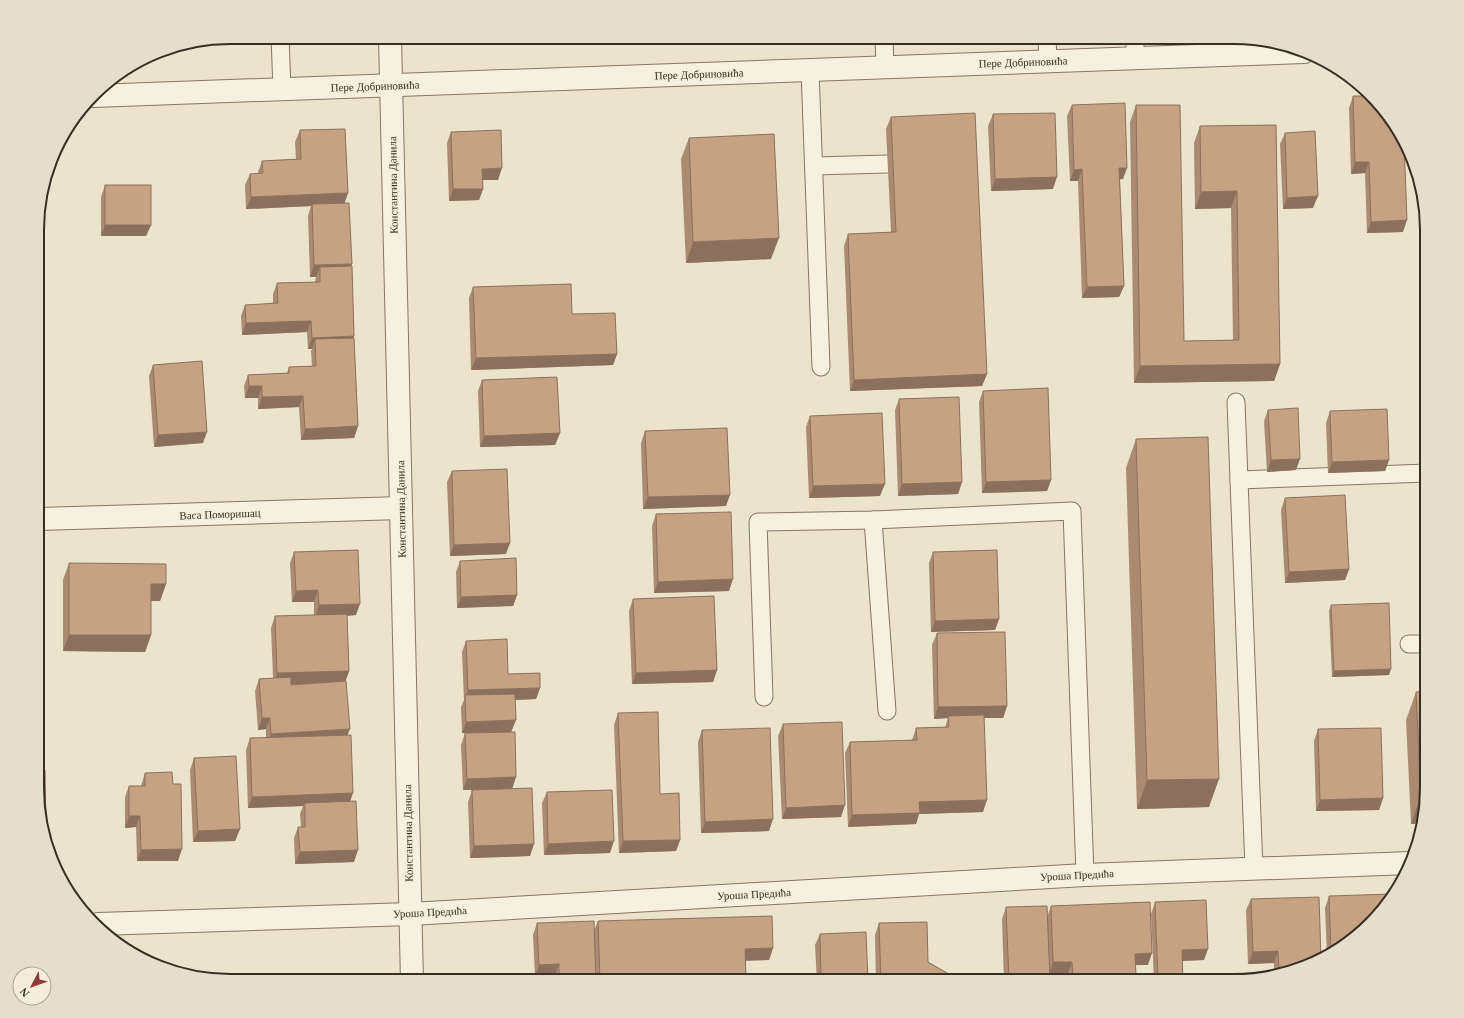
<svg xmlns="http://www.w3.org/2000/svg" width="1464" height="1018" font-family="Georgia,serif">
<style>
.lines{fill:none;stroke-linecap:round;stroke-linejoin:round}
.service-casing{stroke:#877661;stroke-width:19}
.minor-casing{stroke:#877661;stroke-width:24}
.service{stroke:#f6f0de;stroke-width:17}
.minor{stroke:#f6f0de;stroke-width:22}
.wall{fill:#aa8b72;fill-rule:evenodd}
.shaded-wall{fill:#8b715d}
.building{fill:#c6a285;stroke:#8b715d}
.labels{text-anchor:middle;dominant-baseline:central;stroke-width:3;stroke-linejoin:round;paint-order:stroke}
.street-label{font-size:11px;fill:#392e22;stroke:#f3edda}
.rim{fill:none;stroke:#392e22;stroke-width:2}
</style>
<rect width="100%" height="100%" fill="#ebe3cb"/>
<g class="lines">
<g class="service-casing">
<g id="service">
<path d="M280,37l2,52"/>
<path d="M884,37l1,30"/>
<path d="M1047,37l1,24"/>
<path d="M1135,37v21"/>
<path d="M810,70l11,297"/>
<path d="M814,166l73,-2"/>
<path d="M1236,402l18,467"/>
<path d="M1239,480l188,-7"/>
<path d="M873,520l14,191"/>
<path d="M1409,644h18"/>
<path d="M764,697l-6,-175 115,-2 199,-9 13,364"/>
</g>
</g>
<g class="minor-casing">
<g id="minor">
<path d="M390,37l22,944"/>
<path d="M94,96l1210,-44"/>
<path d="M39,519l362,-11"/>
<path d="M98,924l312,-10 675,-39 325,-12"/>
</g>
</g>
<use href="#service" class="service"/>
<use href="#minor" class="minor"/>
</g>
<g class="wall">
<path d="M1353,96l50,136 -36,1 -2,-60 -14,1 -2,-66z"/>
<path d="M1072,105l51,74h-3l4,107 -5,11 -37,1 -4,-117h-8l-3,-65z"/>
<path d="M1136,105l48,236 49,-1 -2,-132 -36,1 -1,-66 6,-17 76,-1 4,239 -6,17 -140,2 -4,-261z"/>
<path d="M993,114l60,75 -62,2 -3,-65z"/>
<path d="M891,117l96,257 -5,12 -132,5 -6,-145 4,-12 43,-2 -5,-103z"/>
<path d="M300,130l44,73 8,61 -1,2 3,70v2l4,88 -4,12 -53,2 -2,-33 -41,2v-11h-13l-1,-12 4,-11 39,-2 2,-6 23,-1 -1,-15 1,-2h-4l-1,-17 -65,3 -1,-19 4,-11 28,-1v-10l4,-11 38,-1 1,-5h-6l-2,-61 3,-10 -65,3 -1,-24 5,-11h8v-2l4,-11 34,-2 -1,-17z"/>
<path d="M451,132l47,48h-15v9l-4,11 -30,1 -2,-58z"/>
<path d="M1285,133l28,75 -30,1 -3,-65z"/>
<path d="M689,138l82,121 -85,4 -5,-104z"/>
<path d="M1408,150l6,21h-5z"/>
<path d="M105,185l46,40 -5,11h-45v-39z"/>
<path d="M473,287l99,27 45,40 -4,11 -142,5 -2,-72z"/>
<path d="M153,365l50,78 -49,4 -5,-71z"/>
<path d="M482,380l78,53 -5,12 -75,2 -2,-56z"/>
<path d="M983,391l68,89 -4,11 -65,2 -3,-91z"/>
<path d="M899,399l63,83 -4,12 -60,2 -3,-86z"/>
<path d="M1268,410l28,60 -29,2 -3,-51z"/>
<path d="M1330,411l59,49 -4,11 -57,2 -2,-50z"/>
<path d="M810,416l70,80 -71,2 -3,-71z"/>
<path d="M645,431l81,75 -83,3 -2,-66z"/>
<path d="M1136,439l73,368 -72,2 -11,-341z"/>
<path d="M452,471l54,83 -56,2 -3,-74z"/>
<path d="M1285,498l64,71 -4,11 -60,3 -4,-73z"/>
<path d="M656,514l73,77 -75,2 -2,-67z"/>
<path d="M294,552l62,63 -9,1 2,55 -4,10 5,120 4,61 -59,2 -1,-26 4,-11h3l-1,-13 3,-8 -55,2 -2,-58 4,-12h16v-9l-8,1 -3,-39 4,-12 14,-1 -2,-50 4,-12 39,-1v-13h-22l-2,-39zM315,683l-24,2v-1z"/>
<path d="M933,552l66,67 -4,11 -64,2 -2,-69z"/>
<path d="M460,561l57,34 -4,11 -56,2 -1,-36z"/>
<path d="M69,563l97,21 -6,17h-9v34l-6,17 -82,-1v-71z"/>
<path d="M633,599l84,71 -4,12 -81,2 -3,-73z"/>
<path d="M1331,605l58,70 -57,2 -3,-66z"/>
<path d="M937,633l70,73 -4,12h-19l-1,94 -64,2 -3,10 -68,3 -3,-74 5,-11 62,-2 4,-12 29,-1 3,-9 -14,1 -2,-74z"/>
<path d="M466,641l42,33 32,14 -4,11 -21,1 1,20 -5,12 -49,1 -1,-26 3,-7 -2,-48z"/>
<path d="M1416,692l11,108 -5,23 -11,1 -5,-104z"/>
<path d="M618,713l42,81 20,46 -4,11 -57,2 -5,-128z"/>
<path d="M783,724l58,93 -59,2 -4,-83z"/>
<path d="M1318,729l65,69 -4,12 -63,1 -2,-70z"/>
<path d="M702,730l67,101 -68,2 -3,-91z"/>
<path d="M465,733l51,44 -4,12 18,67 -60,2 -2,-56 4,-12 24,-1 -33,1 -2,-45z"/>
<path d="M194,758l46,71 -5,12 -42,1 -3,-72z"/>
<path d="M145,773l28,11 5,77h-41l-1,-34 -11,1v-31l4,-11h12z"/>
<path d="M547,792l63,61 -66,2 -2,-52z"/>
<path d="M1329,896l58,9 -60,50 -2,-47z"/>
<path d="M1251,899l69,62 -46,11v-9l-26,1 -2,-54z"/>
<path d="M1155,902l49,58 -22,1 1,20h-29l-3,-67z"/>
<path d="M1051,906l97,59h-13l-1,16h-66v-8l-19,1 1,7h-46l-2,-62 4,-12 41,10z"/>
<path d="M598,921l175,27 -4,12h-24l1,19 28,2h-219v-5h-20l-2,-41 4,-12 57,8z"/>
<path d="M879,923l49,39 26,15 20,4h-98l-1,-46z"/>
<path d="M820,934l48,47h-51l-2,-36z"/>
</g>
<g class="shaded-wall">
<path d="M1355,162h14l-4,11 -14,1z"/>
<path d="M1412,163l2,8h-5z"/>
<path d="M502,168l-4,12h-20l4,-11z"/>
<path d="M1119,168h8l-4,11 -8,1z"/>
<path d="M1082,169l-4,12h-8l4,-11z"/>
<path d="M1057,177l-4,12 -62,2 4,-12z"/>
<path d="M453,189h30l-4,11 -30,1z"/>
<path d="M1237,191l-6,17 -36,1 6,-17z"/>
<path d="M348,193l-4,12 -32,-1 -1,2 -65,3 5,-12z"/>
<path d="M1318,196l-5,12 -30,1 4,-11z"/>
<path d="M1407,220l-4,12 -36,1 4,-11z"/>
<path d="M105,225h46l-5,11h-45z"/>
<path d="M779,238l-8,21 -85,4 7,-21z"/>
<path d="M352,264l-5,12 -27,-9 -4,10h-6l4,-12z"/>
<path d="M1124,286l-5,11 -37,1 5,-11z"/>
<path d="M311,321l-4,11 -65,3 4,-12z"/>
<path d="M354,336l-4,12 -35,-9 -3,10h-4l4,-11z"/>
<path d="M617,354l-4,11 -142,5 5,-12z"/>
<path d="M1280,364l-6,17 -140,2 6,-17z"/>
<path d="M987,374l-5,12 -132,5 4,-11z"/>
<path d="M249,386h13l-4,12h-13z"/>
<path d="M303,396l-4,11 -41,2 4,-12z"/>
<path d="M358,426l-4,12 -53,2 4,-11z"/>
<path d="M207,432l-4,11 -49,4 4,-12z"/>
<path d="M560,433l-5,12 -75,2 4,-11z"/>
<path d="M1300,459l-4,11 -29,2 4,-12z"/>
<path d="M1389,460l-4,11 -57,2 4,-11z"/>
<path d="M1051,480l-4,11 -65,2 4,-11z"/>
<path d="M962,482l-4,12 -60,2 4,-12z"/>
<path d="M885,484l-5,12 -71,2 4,-12z"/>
<path d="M730,495l-4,11 -83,3 5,-12z"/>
<path d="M510,543l-4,11 -56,2 4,-11z"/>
<path d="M1349,569l-4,11 -60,3 4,-11z"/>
<path d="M733,579l-4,12 -75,2 4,-11z"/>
<path d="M151,584h15l-6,17h-16z"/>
<path d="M318,590l-4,12h-22l4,-11z"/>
<path d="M517,595l-4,11 -56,2 4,-11z"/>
<path d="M360,604l-4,11 -41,2 4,-12z"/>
<path d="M999,619l-4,11 -64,2 4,-11z"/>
<path d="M69,635h82l-6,17 -82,-1z"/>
<path d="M1391,669l-2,6 -57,2 2,-6z"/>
<path d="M717,670l-4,12 -81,2 4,-11z"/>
<path d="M349,671l-4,12 -72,2 4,-12z"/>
<path d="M540,688l-4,11 -70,3 -1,-5 3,-7z"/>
<path d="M1007,706l-4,12h-55v-2v2l-14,1 4,-12z"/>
<path d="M262,718h8l-4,11 -8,1z"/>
<path d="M516,720l-5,12 -49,1 4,-11z"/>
<path d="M350,729l-5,12 -78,5 4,-12z"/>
<path d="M516,777l-4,12 -49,1 4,-11z"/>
<path d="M1219,779l-10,28 -72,2 10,-29z"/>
<path d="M353,793l-4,12 -44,-2 -2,3 -55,2 4,-11z"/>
<path d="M1421,795h6v5l-5,23 -11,1z"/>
<path d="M1383,798l-4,12 -63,1 4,-11z"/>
<path d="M987,800l-4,12 -64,2 -3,10 -68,3 4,-12 67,-13z"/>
<path d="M845,805l-4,12 -59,2 4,-11z"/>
<path d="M129,816h11l-4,11 -11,1z"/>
<path d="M773,819l-4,12 -68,2 4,-11z"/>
<path d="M240,829l-5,12 -42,1 5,-11z"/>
<path d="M680,840l-4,11 -57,2 4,-12z"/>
<path d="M614,841l-4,12 -66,2 4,-11z"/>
<path d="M534,844l-4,12 -60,2 4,-12z"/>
<path d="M182,849l-4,12h-41l4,-11z"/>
<path d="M358,850l-4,12 -59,2 5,-12z"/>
<path d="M773,948l-4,12 -28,1 4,-12z"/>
<path d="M1208,949l-4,11 -26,1 4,-11z"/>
<path d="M1278,951l-4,12 -26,1 5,-12z"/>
<path d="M1152,953l-4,12h-17l4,-11z"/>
<path d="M1053,962h19l-4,11 -19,1z"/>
<path d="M559,964l-4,12h-20l4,-11z"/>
<path d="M651,975l-2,6h-22l2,-5z"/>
<path d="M1136,976l-2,5h-19l2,-4z"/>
</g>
<g class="building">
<path d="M1353,96h14l37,45 3,79 -36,2 -2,-60h-14z"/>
<path d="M1125,103l2,65h-8l5,118 -37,1 -5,-118 -8,1 -2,-65z"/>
<path d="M1136,105h44l4,236 55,-1 -2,-149 -36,1 -1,-66 76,-1 4,239 -140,2z"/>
<path d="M975,113l12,261 -133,6 -6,-146 48,-2 -5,-115z"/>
<path d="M1055,113l2,64 -62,2 -2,-65z"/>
<path d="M345,129l3,64 -97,4 -1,-23 13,-1 -1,-12 39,-2 -1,-29z"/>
<path d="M501,130l1,38 -20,1 1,20h-30l-2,-57z"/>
<path d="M1315,131l3,65 -31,2 -2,-65z"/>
<path d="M774,134l5,104 -86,4 -4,-104z"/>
<rect x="105" y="185" width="46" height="40"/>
<path d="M349,203l3,61 -38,1 -2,-61z"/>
<path d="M352,266l2,70 -42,2 -1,-17 -65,2 -1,-18 33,-2 -1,-20 43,-1v-15z"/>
<path d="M571,284l1,30 43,-1 2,41 -141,4 -3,-71z"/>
<path d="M354,338l4,88 -53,3 -2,-33 -41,1v-11h-13l-1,-11 41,-2v-6l27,-1 -1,-27z"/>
<path d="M202,361l5,71 -49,3 -5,-70z"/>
<path d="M557,377l3,56 -76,3 -2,-56z"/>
<path d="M1048,388l3,92 -65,2 -3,-91z"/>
<path d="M959,397l3,85 -60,2 -3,-85z"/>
<path d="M1298,408l2,51 -29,1 -3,-50z"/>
<path d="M1387,409l2,51 -57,2 -2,-51z"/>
<path d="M882,413l3,71 -72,2 -3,-70z"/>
<path d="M727,428l3,67 -82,2 -3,-66z"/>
<path d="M1208,437l11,342 -72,1 -11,-341z"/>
<path d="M507,469l3,74 -56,2 -2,-74z"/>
<path d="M1345,495l4,74 -60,3 -4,-74z"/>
<path d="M731,512l2,67 -75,3 -2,-68z"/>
<path d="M358,550l2,54 -41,1 -1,-15 -22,1 -2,-39z"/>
<path d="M997,550l2,69 -64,2 -2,-69z"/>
<path d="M516,558l1,37 -56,2 -1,-36z"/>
<path d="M69,563l97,1v20h-15v51h-82z"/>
<path d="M714,596l3,74 -81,3 -3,-74z"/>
<path d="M1389,603l2,66 -57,2 -3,-66z"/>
<path d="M347,614l2,57 -72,2 -2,-57z"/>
<path d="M1005,632l2,74 -69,1 -1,-74z"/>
<path d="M507,639l1,35 32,-1v15l-72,2 -2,-49z"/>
<path d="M291,677v8l55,-4 4,48 -79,5 -1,-16h-8l-3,-39z"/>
<path d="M1427,691v104h-6l-5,-103z"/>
<path d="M515,694l1,26 -50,2 -1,-27z"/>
<path d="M658,712l2,82 19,-1 1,47 -57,1 -5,-128z"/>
<path d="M984,715l3,85 -68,2 1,11 -68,2 -2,-73 67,-2 -1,-12 33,-1 -1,-11z"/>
<path d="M842,722l3,83 -59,3 -3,-84z"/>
<path d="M770,728l3,91 -68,3 -3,-92z"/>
<path d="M1381,728l2,70 -63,2 -2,-71z"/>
<path d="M515,732l1,45 -49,2 -2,-46z"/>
<path d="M351,735l2,58 -101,4 -2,-59z"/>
<path d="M236,756l4,73 -42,2 -4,-73z"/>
<path d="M39,770h6l1,58h-2l-5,-15z"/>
<path d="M172,772l1,12h8l1,65 -41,1 -1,-34h-11v-30h16v-13z"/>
<path d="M532,788l2,56 -60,2 -2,-56z"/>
<path d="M612,790l2,51 -66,3 -1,-52z"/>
<path d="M356,801l2,49 -58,2 -2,-25h7v-24z"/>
<path d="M1393,894l-6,11 -56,47 -2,-56z"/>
<path d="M1319,897l2,63 -1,1 -41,10 -1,-20 -25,1 -2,-53z"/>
<path d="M1206,900l2,49 -26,1 1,31h-25l-3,-79z"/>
<path d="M1150,902l2,51 -17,1 1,22 -19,1v4h-44l-1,-19h-19l-2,-56z"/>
<path d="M1047,906l3,75h-41l-3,-74z"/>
<path d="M772,916l1,32 -28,1 1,30 28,-1v3h-123v-6l-22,1v5h-29l-2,-60z"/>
<path d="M594,921l2,60h-37v-17l-20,1 -2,-42z"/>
<path d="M927,922l1,40 26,15 20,-1v5h-93l-2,-58z"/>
<path d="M866,932l2,49h-47l-1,-47z"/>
</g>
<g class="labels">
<g class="street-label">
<text transform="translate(1023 62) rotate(-2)">Пере Добриновића</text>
<text transform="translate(699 74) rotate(-2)">Пере Добриновића</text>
<text transform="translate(375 86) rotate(-2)">Пере Добриновића</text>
<text transform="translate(393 185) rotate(-91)">Константина Данила</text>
<text transform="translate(401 509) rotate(-91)">Константина Данила</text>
<text transform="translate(220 514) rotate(-2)">Васа Поморишац</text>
<text transform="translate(408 833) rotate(-91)">Константина Данила</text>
<text transform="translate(1077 875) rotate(-3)">Уроша Предића</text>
<text transform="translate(754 894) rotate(-3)">Уроша Предића</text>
<text transform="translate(430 912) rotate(-3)">Уроша Предића</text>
</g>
</g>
<path d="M0 0H1464V1018H0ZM230 44H1234A186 186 0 0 1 1420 230V788A186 186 0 0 1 1234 974H230A186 186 0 0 1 44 788V230A186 186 0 0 1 230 44Z" fill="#e4decb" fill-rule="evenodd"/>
<path class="rim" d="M230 44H1234A186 186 0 0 1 1420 230V788A186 186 0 0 1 1234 974H230A186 186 0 0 1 44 788V230A186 186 0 0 1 230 44Z"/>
<g transform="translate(32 986) rotate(229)"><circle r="19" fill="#f3edda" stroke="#a9a190"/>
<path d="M0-3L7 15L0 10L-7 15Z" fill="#903936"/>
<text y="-6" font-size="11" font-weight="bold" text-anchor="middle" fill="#392e22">N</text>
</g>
</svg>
